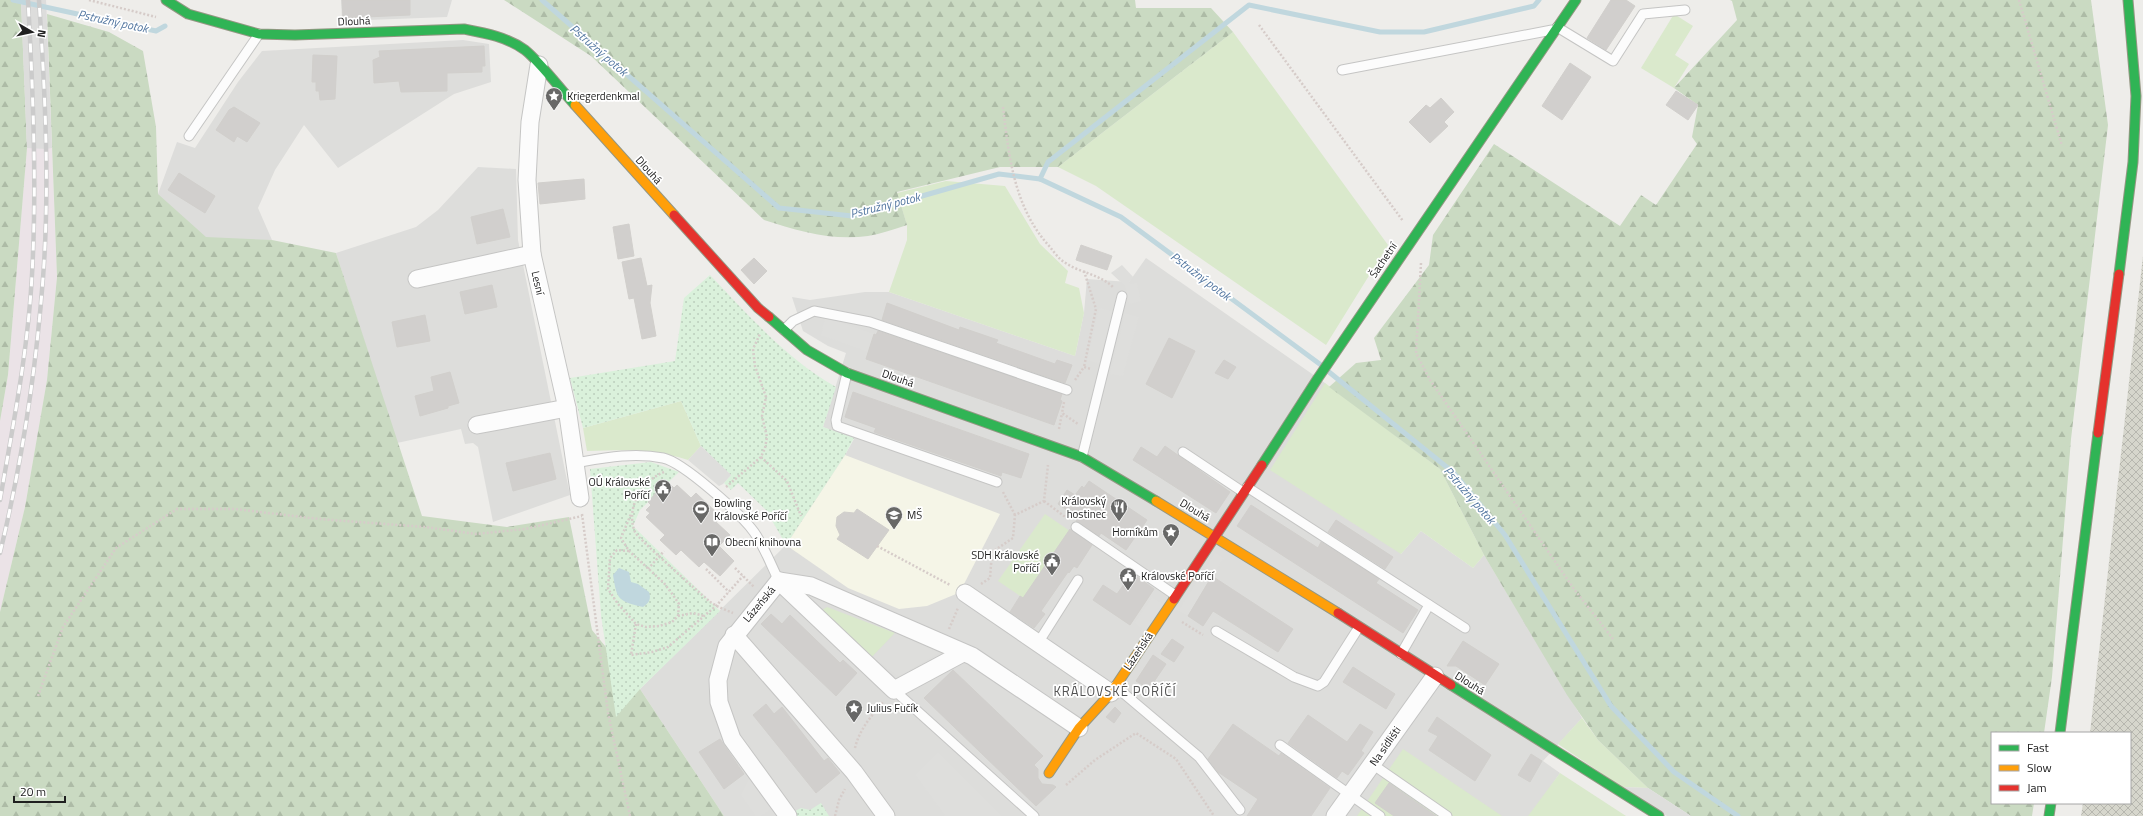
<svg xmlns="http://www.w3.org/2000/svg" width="2143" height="816" font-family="'Titillium Web',sans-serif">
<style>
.residential{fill:#dddddb}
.industrial{fill:#ebe3e7}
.education{fill:#f5f5e7}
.construction{fill:url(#construction-cross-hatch)}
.grass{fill:#dae9cc}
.forest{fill:url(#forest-firs)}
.park{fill:url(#park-dots)}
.parking{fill:#dededc}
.water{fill:#c0d7de}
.pier{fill:#dddddc}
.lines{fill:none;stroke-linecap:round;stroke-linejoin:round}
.stream{stroke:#c0d7de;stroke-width:5}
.building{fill:#d1cfcd;stroke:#d1cfcc}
.lane-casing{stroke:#c5c5c4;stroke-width:11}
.street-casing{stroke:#c5c5c4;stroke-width:19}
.fast-casing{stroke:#949783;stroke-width:11}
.slow-casing{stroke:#949783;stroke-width:11}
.jam-casing{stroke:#949783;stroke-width:11}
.path{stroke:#d6ccc9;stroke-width:2.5;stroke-dasharray:2 2;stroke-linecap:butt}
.lane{stroke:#fcfcfc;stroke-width:9}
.street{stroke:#fcfcfc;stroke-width:17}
.fast{stroke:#30b455;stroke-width:9}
.slow{stroke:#ff9f0a;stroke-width:9}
.jam{stroke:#e5322d;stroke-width:9}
.rail-casing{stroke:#cbcbcb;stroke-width:4.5}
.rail{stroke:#fff;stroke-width:3;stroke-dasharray:9;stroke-linecap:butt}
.labels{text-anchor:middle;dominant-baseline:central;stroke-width:3.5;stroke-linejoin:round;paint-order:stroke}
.street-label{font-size:11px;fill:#202020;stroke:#fff}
.poi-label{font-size:11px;fill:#202020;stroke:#fff;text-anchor:start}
.water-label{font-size:12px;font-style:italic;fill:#5276a0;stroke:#fff}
.quarter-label{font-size:13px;letter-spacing:1px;fill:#535353;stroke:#fff}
</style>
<defs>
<pattern id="construction-cross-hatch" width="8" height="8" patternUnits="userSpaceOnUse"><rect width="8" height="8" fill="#d6d6cc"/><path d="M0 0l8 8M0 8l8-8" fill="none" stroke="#b7b7af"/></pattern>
<pattern id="forest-firs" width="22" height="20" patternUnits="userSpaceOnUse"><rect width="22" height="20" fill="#cadac2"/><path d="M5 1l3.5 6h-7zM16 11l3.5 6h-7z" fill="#adbba6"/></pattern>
<pattern id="park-dots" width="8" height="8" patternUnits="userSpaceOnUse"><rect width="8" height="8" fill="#daf1db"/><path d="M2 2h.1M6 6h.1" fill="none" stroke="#bbcebc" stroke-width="1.8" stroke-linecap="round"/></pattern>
</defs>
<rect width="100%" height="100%" fill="#eeedea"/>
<g class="residential">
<path d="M341,0h111l-5,17 -105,4z"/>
<path d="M463,40l26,4 2,38 -37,12 -116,74 -34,-43 -29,45 -17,38 14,32 -105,24 -9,-70 19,-52 18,6 43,-66 24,-31z"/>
<path d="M478,167l38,2 2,71 52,255 -77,27 -15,-75 -5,-4 -8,1 -4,-15 -64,14 -61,-190 80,-26 22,-17z"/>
<path d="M1146,258l179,125 76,171 20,-23 52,37 11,-13 98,163 -39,43 17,12 -30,43h-806l-84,-127 146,-144 59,-90 9,-16 -31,-12 23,-74 -18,-7 -25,-15 -11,-34 18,3 55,-8h24l186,64 9,-43 3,-34 42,3z"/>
</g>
<path class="industrial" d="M21,0h25l11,277 -10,103 -22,127 -25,105v-191l8,-46 19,-227z"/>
<path class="education" d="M845,455l155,59 -37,72 -7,8 -29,12 -28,3 -51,-21 -62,-43z"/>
<path class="construction" d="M2143,256v560h-62l2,-13h47v-70h-40z"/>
<g class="grass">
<path d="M1674,14l19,12 -18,29 14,9 -15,24 -33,-20z"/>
<path d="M1233,32l155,213 -62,100 -230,-159 -38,-19z"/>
<path d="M946,181l59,5 35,58 28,27 -3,12 14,5 5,25 -9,43 -186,-64 18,-52v-15l-10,-32z"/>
<path d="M1325,383l115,86 44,86 -11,13 -52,-37 -20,23 -131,-84z"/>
<path d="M681,401l20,45 -13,14c-37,-12 -63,-10 -101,-9l-4,-23z"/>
<path d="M1045,514l25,17 -47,67 -25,-17z"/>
<path d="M827,607l68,26 -23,24 -50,-42v-5z"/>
<path d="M1582,718l16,22 50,48 -26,-1 -64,-43z"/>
<path d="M1403,749l99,67h-145z"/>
<path d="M1560,773l66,43h-98z"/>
</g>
<g class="forest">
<path d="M0,0h21l6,148 -19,227 -8,46z"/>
<path d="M504,0h631l1,8h75l22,24 -175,135h-58l-103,25 10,33c-13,4 -26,9 -39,11 -36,5 -70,-5 -104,-16l-173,-164z"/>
<path d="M1730,0h361l17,125 -37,314 -19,238 -8,56h-52v70h42l-2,13h-341l-43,-28 -50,-48 -31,-45 -83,-140 -44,-86 -111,-82 27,-24 25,-3 -7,-22 55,-73 4,-30 61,-91 126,82 21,-31 15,10 41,-61 -5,-7 6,-32 -24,-17 63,-68 -5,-19z"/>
<path d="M47,14l62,18 34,19 13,76 2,67 48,43 66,3 64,13 86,263 85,11 62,-10 23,113 48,59 84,127h-724v-204l25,-105 22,-127 10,-103z"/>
</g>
<g class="park">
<path d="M710,275c39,41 77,84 126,112l-13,40 31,11 -9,17 -59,90 -20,-35 -28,-27 -7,7 -7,-7 7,-8 -30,-29 -20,-45 -98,27 -13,-50 105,-17 9,-63z"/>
<path d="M651,462l28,10 -39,38 -7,16 87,85 -80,78 -24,28 -15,-102 -11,-146z"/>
<path d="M821,803l8,13h-33l-3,-4 8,-4 9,2z"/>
</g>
<g class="parking">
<path d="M1122,265l12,13 -5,4 1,2 7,-1 4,18 -12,3 -4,-18 -14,-13z"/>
<path d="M1099,308l14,3 -13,53 -13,-4z"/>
<path d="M1125,313l14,4 -16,59 -13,-2z"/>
<path d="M825,317l49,17 -6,18 -47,-17z"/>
<path d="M701,446l30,29 -8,9 -4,2 -31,-26z"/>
<path d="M1215,552l9,6 -36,58 -10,-5z"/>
<path d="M1152,597l14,9 -19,27 -13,-10z"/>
<path d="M895,633l44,20 -40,24 -27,-20z"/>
<path d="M938,752l64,64h-57l-30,-41z"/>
<path d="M752,773l23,33 -14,10h-5l-15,-21z"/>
<path d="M1622,787l26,1 43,28h-24z"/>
</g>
<path class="water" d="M619,568l10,4 2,10 7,2 11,8c2,7 1,10 -6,15 -25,-6 -26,-7 -30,-32z"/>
<path class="pier" d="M21,0h25l6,148 -6,1 -19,-1z"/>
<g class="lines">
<g class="stream">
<path d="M13,0l143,31 9,-5"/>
<path d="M542,0l237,208 73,8 147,-42 41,5 81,38 200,148"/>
<path d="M1040,179l8,-17 201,-157 131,27h44l110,-26 5,-6"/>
<path d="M1329,372l125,101 51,62 106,171 63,66 64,44"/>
</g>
</g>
<g class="building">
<path d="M342,0h68v15l-67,3z"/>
<path d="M1611,0h15l9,6 -29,44 -19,-12z"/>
<path d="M484,46l1,20h-3v6l-35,1v18l-46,1 -2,-11 -25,2 -1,-23 7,-3 -1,-6z"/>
<path d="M313,55l24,1 -2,43 -15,1 -1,-9h-3v-9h-4z"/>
<path d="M1570,63l21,14 -29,43 -20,-14z"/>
<path d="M1676,91l22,14 -10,15 -22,-15z"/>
<path d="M1441,98l13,14 -10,10 4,4 -18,17 -21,-21 17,-17 4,3z"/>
<path d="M234,107l26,16 -13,19 -10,-6 -3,6 -18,-12 13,-20z"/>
<path d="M179,173l36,23 -10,17 -37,-23z"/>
<path d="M584,179l1,20 -45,5 -2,-21z"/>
<path d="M503,209l7,28 -33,7 -6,-27z"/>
<path d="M629,224l5,32 -16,3 -5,-32z"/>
<path d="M1081,245l31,11 -5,14 -31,-10z"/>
<path d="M641,258l6,28 5,-1 -2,18 6,33 -14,3 -8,-41 -5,1 -7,-37z"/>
<path d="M754,258l13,13 -13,13 -13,-14z"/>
<path d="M492,285l5,22 -32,7 -5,-22z"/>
<path d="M887,303l72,27 1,-3 38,13 -2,3 59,21 2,-4 15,5 -7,18 -183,-63z"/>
<path d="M425,315l5,26 -33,6 -5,-25z"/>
<path d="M878,331l184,63 -2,6 2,1 -8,24 -188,-66 8,-25 2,1z"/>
<path d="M1169,338l26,13 -23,47 -26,-14z"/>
<path d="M1224,360l12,7 -8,12 -13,-6z"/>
<path d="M450,372l9,31 -11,3v2l-28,8 -5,-20 19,-5 -3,-14z"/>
<path d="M853,392l176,62 -8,24 -19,-6 -1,4 -127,-44 2,-4 -31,-11z"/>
<path d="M1165,446l65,46 -14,21 -83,-53 8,-13 16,10z"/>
<path d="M550,453l6,26 -43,12 -7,-28z"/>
<path d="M1089,481l58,39 -21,30 -25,-17 -2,3 -23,-15 2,-3 -20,-14 9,-14 8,5 7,-9 2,2z"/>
<path d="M671,485l3,3 3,-3 14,13 5,-5 25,24 -5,5 14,13 -11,11 15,15 -14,15 -16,-14 -5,5 -18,-17 -5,5 -16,-15 5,-5 -19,-18 4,-4 -4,-3 5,-5 -3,-3 14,-16 4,4z"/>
<path d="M1251,505l67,43 3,-6 58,37 -3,4 42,27 -15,23 -166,-107z"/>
<path d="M857,509l32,21 -21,29 -31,-20 3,-4 -4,-9 1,-9 7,-5 10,1z"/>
<path d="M1336,520l57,37 -8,12 -57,-37z"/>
<path d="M1070,529l22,16 -15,23 -3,-2 -5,7 -1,-1 -27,39 4,3 -11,14 -24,-16 10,-16 3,2z"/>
<path d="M1132,573l22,16 -24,36 -37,-25 10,-15 14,9z"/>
<path d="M1212,576l81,53 -15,23 -65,-41 -10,15 -15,-10z"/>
<path d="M771,614l11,10 8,-9 50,48 3,-3 14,13 -21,23 -75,-72z"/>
<path d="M1172,639l12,8 -10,15 -13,-8z"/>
<path d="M1463,641l36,23 -14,21 -29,-19h-9z"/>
<path d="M1153,655l13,9 -17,25 -13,-8z"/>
<path d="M1353,667l42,27 -9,15 -43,-27z"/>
<path d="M953,670l90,86 -9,9 4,4v9l4,6 11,1 3,2 -20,19 -112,-108z"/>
<path d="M766,704l8,10 8,-7 42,54 4,-3 12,15 -24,20 -63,-78z"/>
<path d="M1115,707l6,6 -7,10 -8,-6z"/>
<path d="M1308,715l39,27 13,-18 13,8 -12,19 3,2 -16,22 -6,-4 -5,7 -49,-35z"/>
<path d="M1437,717l54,38 -16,26 -46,-31 9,-14 -10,-5z"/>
<path d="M1233,724l46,32 2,-3 49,35 -19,28h-64l11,-17 -40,-27 -10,-13z"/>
<path d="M720,739l24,35 -20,15 -25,-37z"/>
<path d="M1531,754l11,7 -12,21 -12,-7z"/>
<path d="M1389,783l47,33h-42l-19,-13z"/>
</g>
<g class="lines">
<g class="lane-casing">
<g id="lane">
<path d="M1557,27l56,34 30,-47 42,-4"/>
<path d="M1342,70l210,-40"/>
<path d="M189,136l70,-102"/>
<path d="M784,330l9,-9 21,-10 56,11 197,68"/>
<path d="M847,373l-11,47 1,6 160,56"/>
<path d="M1183,452l60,40"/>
<path d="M1082,457l40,-161"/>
<path d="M575,463c29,-5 58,-11 88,-5 20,4 78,56 91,74 10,14 17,33 25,49"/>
<path d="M1247,487l218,141"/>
<path d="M1076,527l99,68"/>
<path d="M1216,631l78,46 24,9 6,-4 35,-55"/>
<path d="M1038,643l40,-63"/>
<path d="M1401,654l28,-49"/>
<path d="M1115,686l84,71 41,53"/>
<path d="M894,690l140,126"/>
<path d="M1280,745l100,71"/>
<path d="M1372,764l75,52"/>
</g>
</g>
<g class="street-casing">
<g id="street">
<path d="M539,65l-9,57 -3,58 5,74 35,154 13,90"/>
<path d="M417,279l115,-25"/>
<path d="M477,425l90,-17"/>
<path d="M779,581l32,5 161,70 107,72"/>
<path d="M779,581l-52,65 -9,34 1,22 13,37 56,77"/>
<path d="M779,581l115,109 69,-37"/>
<path d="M965,593l146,100"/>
<path d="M734,635l120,137 32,44"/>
<path d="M1335,816l100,-140"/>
</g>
</g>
<g class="fast-casing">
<g id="fast">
<path d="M166,0l22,14 71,20 36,1 169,-6c21,4 43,8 61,21 16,13 35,39 50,55"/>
<path d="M2119,274l14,-112 3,-66 -8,-96"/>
<path d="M769,317l38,33 40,23 235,84 74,44"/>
<path d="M1262,465l56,-87 258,-378"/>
<path d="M1451,685l208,131"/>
<path d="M2060,733l38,-300"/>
<path d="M2049,816l2,-13"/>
</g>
</g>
<g class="slow-casing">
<g id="slow">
<path d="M575,105l99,110"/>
<path d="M1156,501l182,112"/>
<path d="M1049,773l30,-45 32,-35 63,-94"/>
</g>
</g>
<g class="jam-casing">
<g id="jam">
<path d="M674,215l84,93 11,9"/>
<path d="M2098,433l21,-159"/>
<path d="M1174,599l88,-134"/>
<path d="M1338,613l113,72"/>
</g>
</g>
<g class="path">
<path d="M89,0l67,17"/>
<path d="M2019,0l43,146"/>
<path d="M1259,25l144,196"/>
<path d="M1003,107c6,50 11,101 47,140 4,5 9,12 14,15 16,11 35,12 49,25"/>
<path d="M1421,263l-5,90 14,27 144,209 39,50"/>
<path d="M1084,271l12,38 -12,58"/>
<path d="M1075,380l9,-13 7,2"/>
<path d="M1064,402l-2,11 16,11"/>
<path d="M1059,429l3,-16"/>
<path d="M761,457l26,24 14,35"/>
<path d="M664,472c-22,9 -39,36 -29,60 3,7 64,60 74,69 6,5 17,9 24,12"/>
<path d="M726,487l35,-30 4,-9 2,-11 -5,-21 4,-19 -11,-31 -2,-17 7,-15"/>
<path d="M1003,492l12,23"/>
<path d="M1044,501l24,18"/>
<path d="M582,514l26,199 22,103"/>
<path d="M877,546l73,39"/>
<path d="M629,551l-12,-1 -7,8 -2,31 10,15 18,20 10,3 13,-1 13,-4 6,-6 1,-12 -6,-9 -9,-12 -35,-32 -8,-13 10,-24"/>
<path d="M735,568l19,19"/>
<path d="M648,569l16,-18"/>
<path d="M706,569l23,23"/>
<path d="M981,584l9,-6 2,-26 21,-14 2,-23 29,-14 4,-36"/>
<path d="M678,616l15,-3 11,3"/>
<path d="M1182,622l21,13"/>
<path d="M636,624l-5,31 21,-3 16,-5 49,-42 26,-29"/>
<path d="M949,629l9,-21"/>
<path d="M38,696l25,-69 53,-79 61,-39h58l84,10 106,8 51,7 49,-5 57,-13"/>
<path d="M855,748c4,-18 17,-33 28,-46"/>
<path d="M1066,785l29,-25 41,-27 40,26 38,57"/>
<path d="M835,816l4,-16 6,-11"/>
</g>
<use href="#lane" class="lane"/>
<use href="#street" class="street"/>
<use href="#fast" class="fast"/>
<use href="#slow" class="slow"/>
<use href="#jam" class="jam"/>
<g class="rail-casing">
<g id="rail">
<path d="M0,500c13,-75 28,-149 32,-225 5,-91 1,-184 -4,-275"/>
<path d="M0,553c22,-91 36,-182 43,-275 7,-91 2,-187 -4,-278"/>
</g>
</g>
<use href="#rail" class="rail"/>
</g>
<defs>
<g id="sight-pin" transform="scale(0.9)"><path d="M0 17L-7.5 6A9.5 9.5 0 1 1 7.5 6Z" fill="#686867" stroke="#fff"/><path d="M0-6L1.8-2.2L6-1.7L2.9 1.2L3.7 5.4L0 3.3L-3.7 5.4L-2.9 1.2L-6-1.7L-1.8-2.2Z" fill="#fff"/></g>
<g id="civic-pin" transform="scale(0.9)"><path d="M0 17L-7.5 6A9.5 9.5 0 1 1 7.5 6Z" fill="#686867" stroke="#fff"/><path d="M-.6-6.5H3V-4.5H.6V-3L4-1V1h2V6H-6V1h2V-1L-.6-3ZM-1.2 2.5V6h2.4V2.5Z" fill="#fff"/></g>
<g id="restaurant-pin" transform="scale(0.9)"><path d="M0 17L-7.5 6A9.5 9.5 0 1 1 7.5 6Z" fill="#686867" stroke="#fff"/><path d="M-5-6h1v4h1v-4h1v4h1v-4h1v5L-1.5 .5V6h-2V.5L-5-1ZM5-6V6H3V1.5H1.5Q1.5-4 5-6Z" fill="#fff"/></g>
<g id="stadium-pin" transform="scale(0.9)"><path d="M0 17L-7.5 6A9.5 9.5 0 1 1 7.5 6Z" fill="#686867" stroke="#fff"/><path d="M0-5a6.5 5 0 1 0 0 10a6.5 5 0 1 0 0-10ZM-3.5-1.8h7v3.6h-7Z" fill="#fff"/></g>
<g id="school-pin" transform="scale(0.9)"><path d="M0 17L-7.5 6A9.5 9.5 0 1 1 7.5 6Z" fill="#686867" stroke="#fff"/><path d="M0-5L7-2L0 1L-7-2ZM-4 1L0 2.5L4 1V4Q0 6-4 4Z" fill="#fff"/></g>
<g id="library-pin" transform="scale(0.9)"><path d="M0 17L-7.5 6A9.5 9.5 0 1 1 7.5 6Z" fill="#686867" stroke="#fff"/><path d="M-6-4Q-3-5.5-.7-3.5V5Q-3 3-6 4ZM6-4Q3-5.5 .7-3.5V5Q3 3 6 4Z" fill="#fff"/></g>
</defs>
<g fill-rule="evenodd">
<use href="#sight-pin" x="554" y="96"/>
<use href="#civic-pin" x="663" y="488"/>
<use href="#restaurant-pin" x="1119" y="507"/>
<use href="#stadium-pin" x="701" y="509"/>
<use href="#school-pin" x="894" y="515"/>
<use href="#sight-pin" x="1171" y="532"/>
<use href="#library-pin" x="712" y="542"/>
<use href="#civic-pin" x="1052" y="561"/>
<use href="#civic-pin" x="1128" y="576"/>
<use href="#sight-pin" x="854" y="708"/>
</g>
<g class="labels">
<g class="street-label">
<text transform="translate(354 21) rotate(-2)">Dlouhá</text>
<text transform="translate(649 170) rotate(48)">Dlouhá</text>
<text transform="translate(1383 260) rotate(-56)">Šachetní</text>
<text transform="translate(538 283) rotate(77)">Lesní</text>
<text transform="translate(898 378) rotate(19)">Dlouhá</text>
<text transform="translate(1195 510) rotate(31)">Dlouhá</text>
<text transform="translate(759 604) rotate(-50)">Lázeňská</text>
<text transform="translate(1138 651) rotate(-56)">Lázeňská</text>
<text transform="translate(1470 683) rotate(32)">Dlouhá</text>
<text transform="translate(1385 746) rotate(-55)">Na sídlišti</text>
</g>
<g class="poi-label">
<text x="567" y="96">Kriegerdenkmal</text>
<text x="650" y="482" text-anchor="end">OÚ Královské<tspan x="650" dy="13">Poříčí</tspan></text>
<text x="1106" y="501" text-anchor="end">Královský<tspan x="1106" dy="13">hostinec</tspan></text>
<text x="714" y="503">Bowling<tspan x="714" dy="13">Královské Poříčí</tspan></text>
<text x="907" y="515">MŠ</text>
<text x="1158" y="532" text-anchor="end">Horníkům</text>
<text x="725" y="542">Obecní knihovna</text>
<text x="1039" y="555" text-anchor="end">SDH Královské<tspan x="1039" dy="13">Poříčí</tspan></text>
<text x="1141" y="576">Královské Poříčí</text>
<text x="867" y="708">Julius Fučík</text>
</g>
<g class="water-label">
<text transform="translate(113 21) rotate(12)">Pstružný potok</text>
<text transform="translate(599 50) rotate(41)">Pstružný potok</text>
<text transform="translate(885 205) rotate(-14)">Pstružný potok</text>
<text transform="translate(1201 276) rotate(37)">Pstružný potok</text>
<text transform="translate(1470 495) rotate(49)">Pstružný potok</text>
</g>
<g class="quarter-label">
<text x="1115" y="691">KRÁLOVSKÉ POŘÍČÍ</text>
</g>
</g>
<rect x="1991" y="732" width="140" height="72" fill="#ffffff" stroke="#a6a6a6"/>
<rect x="1999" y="745" width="20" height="6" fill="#30b455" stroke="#a6a6a6"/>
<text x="2027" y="752" font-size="12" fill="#202020">Fast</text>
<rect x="1999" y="765" width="20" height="6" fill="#ff9f0a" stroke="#a6a6a6"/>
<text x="2027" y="772" font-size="12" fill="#202020">Slow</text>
<rect x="1999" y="785" width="20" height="6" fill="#e5322d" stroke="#a6a6a6"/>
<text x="2027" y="792" font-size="12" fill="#202020">Jam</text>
<g transform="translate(32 32) rotate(99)" stroke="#ffffff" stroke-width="3" paint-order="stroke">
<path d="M0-3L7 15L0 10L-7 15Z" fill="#202020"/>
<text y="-6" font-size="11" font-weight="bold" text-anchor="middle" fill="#202020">N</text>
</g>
<path d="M14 796v6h51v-6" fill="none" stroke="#202020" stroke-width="2"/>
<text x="20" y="796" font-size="12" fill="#202020" stroke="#ffffff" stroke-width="3" paint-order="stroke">20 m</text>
</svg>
